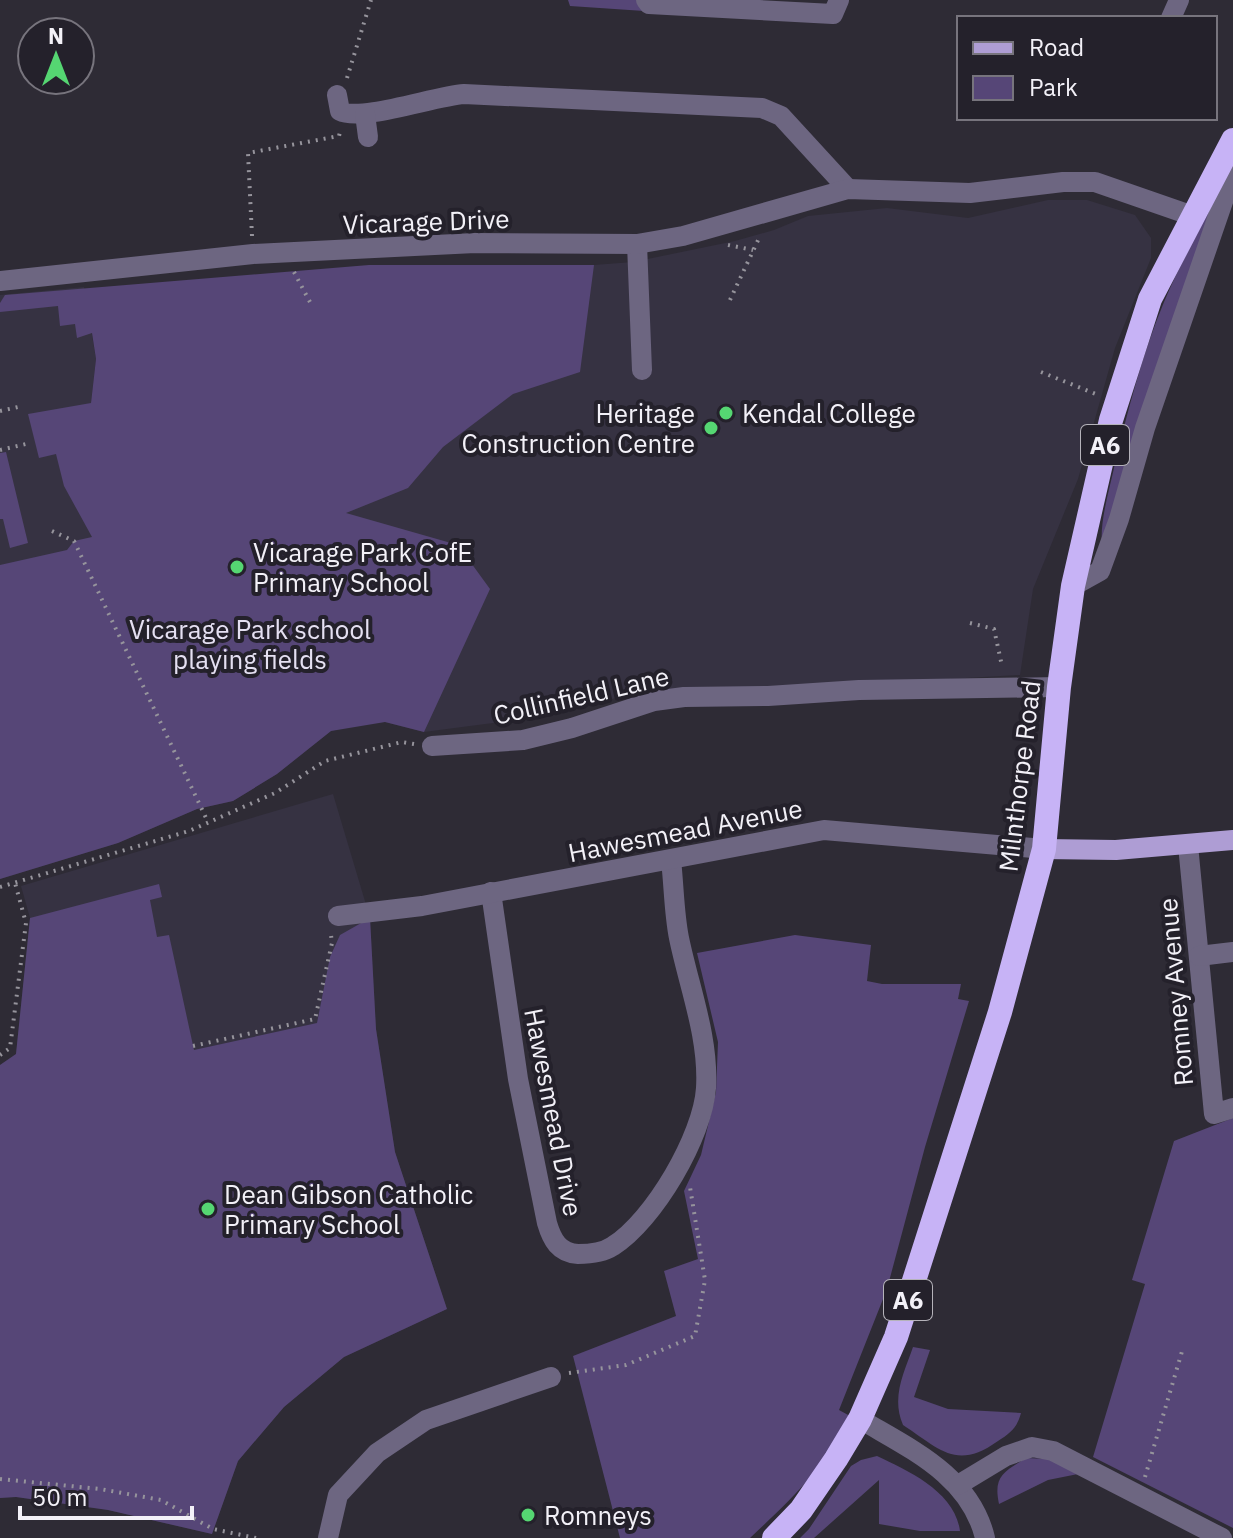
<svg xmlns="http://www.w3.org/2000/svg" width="1233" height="1538" font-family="'IBM Plex Sans',sans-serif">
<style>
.built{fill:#363242}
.green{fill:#564677}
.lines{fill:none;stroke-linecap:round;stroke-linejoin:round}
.path{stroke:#96949c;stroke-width:4;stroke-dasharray:2 6;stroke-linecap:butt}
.minor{stroke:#6d6681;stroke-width:20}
.major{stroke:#ae9dd4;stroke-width:20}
.highway{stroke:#c7b3f6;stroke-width:24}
.poi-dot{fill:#55d672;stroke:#24212b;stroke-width:3}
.labels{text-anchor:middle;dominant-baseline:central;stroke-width:8;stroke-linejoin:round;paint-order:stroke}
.shield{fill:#24212b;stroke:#b5b3ba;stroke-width:2}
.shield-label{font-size:24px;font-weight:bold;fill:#f3f1f8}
.street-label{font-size:26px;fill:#f3f1f8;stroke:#24212b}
.poi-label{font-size:26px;fill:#f3f1f8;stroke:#24212b;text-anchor:start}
.park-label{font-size:26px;fill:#e5e0f2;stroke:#24212b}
</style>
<rect width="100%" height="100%" fill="#2e2b35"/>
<g class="built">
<path d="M1048,200h39l48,15 16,23v20l-36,90 -37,131 -45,110 -13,86 -404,23 -92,21 -100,13 -39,-10 -24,2 -30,7 -54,43 -44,27 -36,8 -79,34 -118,36v-584l84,-8 12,72 -5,44 278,-138h225l39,-3 102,-21 39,-11 34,-14 79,-8 81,10z"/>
<path d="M333,794l37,124 6,111 19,123 52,157 -103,48 -60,50 -46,54 -26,73 -104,-24 -92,-13 -16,1v-433l16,-11 14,-136 -9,-32z"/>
</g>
<g class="green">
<path d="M568,0h71l5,11 -74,-5z"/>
<path d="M1220,192l-117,361c-5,-27 5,-57 11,-85 13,-55 28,-113 50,-166 16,-38 36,-74 56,-110z"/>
<path d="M369,265h225l-14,107 -67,22 -70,53 -35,41 -62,25 112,32 32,44 -66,143 -39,-10 -54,9 -54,43 -44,27 -36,8 -79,34 -118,36v-314l67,-15 7,-9 18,-4 -28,-51 -8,-32 -17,4 -11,-44 63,-11 5,-44 -4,-26 -15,5 -2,-14 -15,2 -2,-20 -58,6v-9l5,-8z"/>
<path d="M6,452l22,91 -18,5 -7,-29h-3v-66z"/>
<path d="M159,884l3,13 -12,3 7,37 12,-2 25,115 123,-27 13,-66 10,-22 30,-17 6,111 19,123 52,157 -103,48 -60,50 -46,54 -26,73 -104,-24 -92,-13 -16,1v-433l16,-11 14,-136z"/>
<path d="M795,935l76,10 -4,36 15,3h79l-3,15 11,2 -44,146 -38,142 -48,121 11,6c-16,44 -66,90 -100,122h-130l-47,-182 103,-40 -12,-45 34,-12 -14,-68 17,-36 15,-63 2,-50 -21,-89z"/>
<path d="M1233,1118v410l-140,-71 52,-173 -13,-4 42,-139z"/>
<path d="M913,1347l17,3 -16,47 34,12 73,4c-4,15 -11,20 -23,28 -42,30 -58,8 -95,-16 -12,-28 1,-52 10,-78z"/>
<path d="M877,1456c32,15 78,36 83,75h-40l-41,-7v-44l-65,58h-14l9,-9 42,-63 10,-6z"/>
<path d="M1026,1458l22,1 30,15 -30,6 -49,24c-6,-28 5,-32 27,-46z"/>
</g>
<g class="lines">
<g class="path">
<path d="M347,78l24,-78"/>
<path d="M252,236l-4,-83 91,-17 1,-4"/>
<path d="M728,245l25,5"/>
<path d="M294,272l17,32"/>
<path d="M730,300l30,-64"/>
<path d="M1041,372l57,23"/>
<path d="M0,411l18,-4"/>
<path d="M0,450l26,-6"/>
<path d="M52,531l22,10 134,281"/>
<path d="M970,623l24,6 8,37"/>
<path d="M0,887l189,-56 86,-38 50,-32 77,-19 12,2"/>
<path d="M193,1046l122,-27 17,-76 -1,-8"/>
<path d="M0,1055l10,-7 16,-125 -11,-40"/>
<path d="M569,1373l57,-8 69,-29 10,-56 -15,-93"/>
<path d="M1145,1477l38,-129"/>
<path d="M0,1479l100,10 61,11 52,29 43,9"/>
</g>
<g class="minor">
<path d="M646,0l3,4 184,10 6,-14"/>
<path d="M1171,18l8,-18"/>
<path d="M337,95l3,16c21,11 95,-15 124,-17l298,14 19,8 67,73"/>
<path d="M365,114l3,23"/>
<path d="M637,244l5,126"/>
<path d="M0,281l253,-27 222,-11 162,1 46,-8 165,-47 122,4 93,-11h32l98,34"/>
<path d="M1073,586l27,-15 19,-52 26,-91 83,-241 -3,-34"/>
<path d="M432,746l91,-6 49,-12 82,-27 30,-4 84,-1 91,-6 200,-3"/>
<path d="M1188,845l26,269 19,-6"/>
<path d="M491,892l27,187 29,144c5,17 12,30 31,31 11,0 26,-2 35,-8 41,-26 90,-110 93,-158 3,-51 -17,-101 -27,-150 -5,-25 -5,-52 -8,-78"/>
<path d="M338,916l84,-10 402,-76 220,19"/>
<path d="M1199,956l34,-4"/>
<path d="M860,1419c50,30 110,56 125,119"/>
<path d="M958,1485l48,-29 26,-9 21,4 169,87"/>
<path d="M328,1538l10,-43 39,-42 49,-33 125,-43"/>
</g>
<path class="major" d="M1044,849l72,1 117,-10"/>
<path class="highway" d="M774,1538l27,-28 35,-51 24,-40 36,-82 104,-325 44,-163 15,-162 14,-101 38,-166 39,-121 83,-159"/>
</g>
<g class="poi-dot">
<circle cx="726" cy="413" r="8"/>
<circle cx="711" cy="428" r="8"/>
<circle cx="237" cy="567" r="8"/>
<circle cx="208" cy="1209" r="8"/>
<circle cx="528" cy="1515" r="8"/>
</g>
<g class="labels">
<g class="shield">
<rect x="1081" y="425" width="48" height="40" rx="6"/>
<rect x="884" y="1280" width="48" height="40" rx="6"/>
</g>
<g class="shield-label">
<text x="1105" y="445">A6</text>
<text x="908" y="1300">A6</text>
</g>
<g class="street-label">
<text transform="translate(426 221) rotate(-2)">Vicarage Drive</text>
<text transform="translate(581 695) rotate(-13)">Collinfield Lane</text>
<text transform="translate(1019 776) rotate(-83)">Milnthorpe Road</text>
<text transform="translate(685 830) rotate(-11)">Hawesmead Avenue</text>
<text transform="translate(1175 992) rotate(-95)">Romney Avenue</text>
<text transform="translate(554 1112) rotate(79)">Hawesmead Drive</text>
</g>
<g class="poi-label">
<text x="695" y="413" text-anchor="end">Heritage<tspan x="695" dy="30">Construction Centre</tspan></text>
<text x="742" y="413">Kendal College</text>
<text x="253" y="552">Vicarage Park CofE<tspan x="253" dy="30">Primary School</tspan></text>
<text x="224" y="1194">Dean Gibson Catholic<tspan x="224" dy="30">Primary School</tspan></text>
<text x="544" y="1515">Romneys</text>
</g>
<g class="park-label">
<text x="250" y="629">Vicarage Park school<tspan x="250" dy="30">playing fields</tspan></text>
</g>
</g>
<rect x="957" y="16" width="260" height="104" fill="#24212b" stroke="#77747d" stroke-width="2"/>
<rect x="973" y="42" width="40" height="12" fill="#ae9dd4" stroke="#77747d" stroke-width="2"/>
<text x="1029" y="56" font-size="24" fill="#f3f1f8">Road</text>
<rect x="973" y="76" width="40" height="24" fill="#564677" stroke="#77747d" stroke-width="2"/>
<text x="1029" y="96" font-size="24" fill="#f3f1f8">Park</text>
<g transform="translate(56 56)"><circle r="38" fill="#24212b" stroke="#77747d" stroke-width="2"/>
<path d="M0-6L14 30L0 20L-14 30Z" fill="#55d672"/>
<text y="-12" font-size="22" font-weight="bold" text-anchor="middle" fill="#f3f1f8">N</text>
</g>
<path d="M20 1506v12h172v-12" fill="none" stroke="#f3f1f8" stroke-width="4"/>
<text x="32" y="1506" font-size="24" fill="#f3f1f8" stroke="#24212b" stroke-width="6" paint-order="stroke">50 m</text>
</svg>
